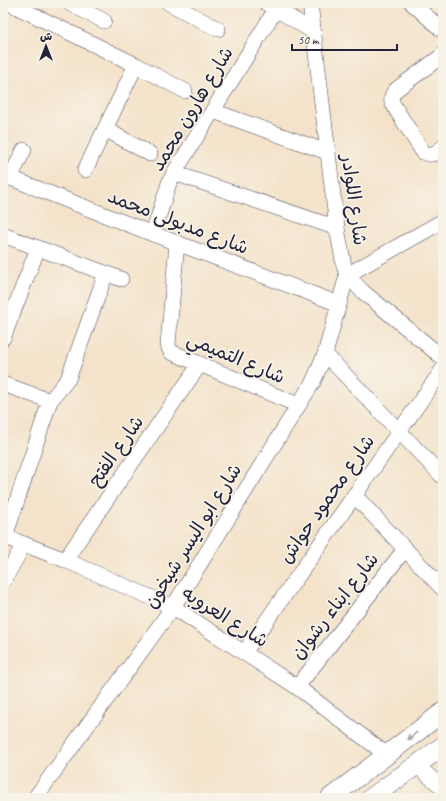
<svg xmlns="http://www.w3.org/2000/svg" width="446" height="801" font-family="Caveat,'Playpen Sans Arabic',sans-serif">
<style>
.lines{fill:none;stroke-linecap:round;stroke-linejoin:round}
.minor-casing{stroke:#423f50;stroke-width:16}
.tertiary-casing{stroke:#423f50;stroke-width:20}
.minor{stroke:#fff;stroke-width:15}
.tertiary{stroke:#fff;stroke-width:19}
.oneway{stroke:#9c9ca7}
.labels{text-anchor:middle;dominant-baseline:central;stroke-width:3.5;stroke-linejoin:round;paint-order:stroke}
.street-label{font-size:19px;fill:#22223b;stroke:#f7f3e8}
</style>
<rect width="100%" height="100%" fill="#f7f3e8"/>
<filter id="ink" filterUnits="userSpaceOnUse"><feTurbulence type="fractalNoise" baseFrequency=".025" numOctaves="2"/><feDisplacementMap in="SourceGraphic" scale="8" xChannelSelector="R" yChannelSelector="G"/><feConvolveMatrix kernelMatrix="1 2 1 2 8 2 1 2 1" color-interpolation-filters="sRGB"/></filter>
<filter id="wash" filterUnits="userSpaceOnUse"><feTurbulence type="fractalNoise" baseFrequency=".012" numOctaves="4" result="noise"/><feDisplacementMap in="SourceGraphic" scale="16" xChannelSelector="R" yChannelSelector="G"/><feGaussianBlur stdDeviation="0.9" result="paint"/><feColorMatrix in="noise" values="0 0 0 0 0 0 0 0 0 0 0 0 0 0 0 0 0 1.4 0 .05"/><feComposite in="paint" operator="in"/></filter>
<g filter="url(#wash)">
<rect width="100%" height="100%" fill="#f4e3ca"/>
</g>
<g filter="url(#ink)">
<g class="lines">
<g class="minor-casing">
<g id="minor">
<path d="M9,3l127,62 49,26"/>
<path d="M69,3l35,18"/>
<path d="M169,3l49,26"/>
<path d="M266,3l48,29"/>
<path d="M310,3l27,225 7,38 3,9 15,16 81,67"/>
<path d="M412,3l31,28"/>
<path d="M443,55l-46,34c-5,4 -6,8 -5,14l31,49c8,5 13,1 20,-5"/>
<path d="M213,111l114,41"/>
<path d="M105,129l45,25"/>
<path d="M85,170l51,-105"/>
<path d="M174,173l163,55"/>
<path d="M3,175l150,59 186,70"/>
<path d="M10,178l14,-28"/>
<path d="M153,234l16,-51 5,-10 102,-164"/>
<path d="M3,235l118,44"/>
<path d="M177,243l-9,101 1,4 2,4 127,53"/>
<path d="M3,338l35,-90"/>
<path d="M325,354l118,123"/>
<path d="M3,384l47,17"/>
<path d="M354,495l89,94"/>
<path d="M3,536l62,24 108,47 124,80 90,68"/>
<path d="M5,537l45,-136 18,-22 38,-106"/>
<path d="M65,560l135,-196"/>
<path d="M3,582l21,-38"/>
<path d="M244,653l199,-284"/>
<path d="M297,687l108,-138"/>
<path d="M416,765l27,23"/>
<path d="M35,798l138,-191 140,-225 12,-28 22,-79 96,-54"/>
</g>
</g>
<g class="tertiary-casing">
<g id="tertiary">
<path d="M330,798l113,-86"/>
<path d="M371,798l72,-52"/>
</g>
</g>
<use href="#minor" class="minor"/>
<use href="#tertiary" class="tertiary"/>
</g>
<defs><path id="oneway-shaft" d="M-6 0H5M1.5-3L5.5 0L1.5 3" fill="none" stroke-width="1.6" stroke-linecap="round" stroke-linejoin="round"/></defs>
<use class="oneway" href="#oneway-shaft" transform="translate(412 736) rotate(143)"/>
</g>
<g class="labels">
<g class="street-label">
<text transform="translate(192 109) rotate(-59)">شارع هارون محمد</text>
<text transform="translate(354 200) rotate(82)">شارع اللوادر</text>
<text transform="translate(178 222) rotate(21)">شارع مدبولى محمد</text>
<text transform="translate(236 358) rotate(23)">شارع التميمي</text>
<text transform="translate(116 451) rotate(-55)">شارع الفتح</text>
<text transform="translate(327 499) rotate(-55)">شارع محمود حواش</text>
<text transform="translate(193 536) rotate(-58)">شارع ابو اليسر شيخون</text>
<text transform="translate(335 606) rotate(-52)">شارع ابناء رشوان</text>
<text transform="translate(225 617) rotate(32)">شارع العروبه</text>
</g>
</g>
<rect width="446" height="801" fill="none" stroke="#f7f3e8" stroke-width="16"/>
<g transform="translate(46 46)" stroke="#f7f3e8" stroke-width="3" paint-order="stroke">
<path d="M0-3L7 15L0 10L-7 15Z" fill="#22223b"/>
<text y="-6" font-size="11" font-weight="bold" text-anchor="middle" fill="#22223b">ش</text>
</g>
<path d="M292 44v6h105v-6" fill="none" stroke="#22223b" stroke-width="2"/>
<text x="298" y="44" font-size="12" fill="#22223b" stroke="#f7f3e8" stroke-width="3" paint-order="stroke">50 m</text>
</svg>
